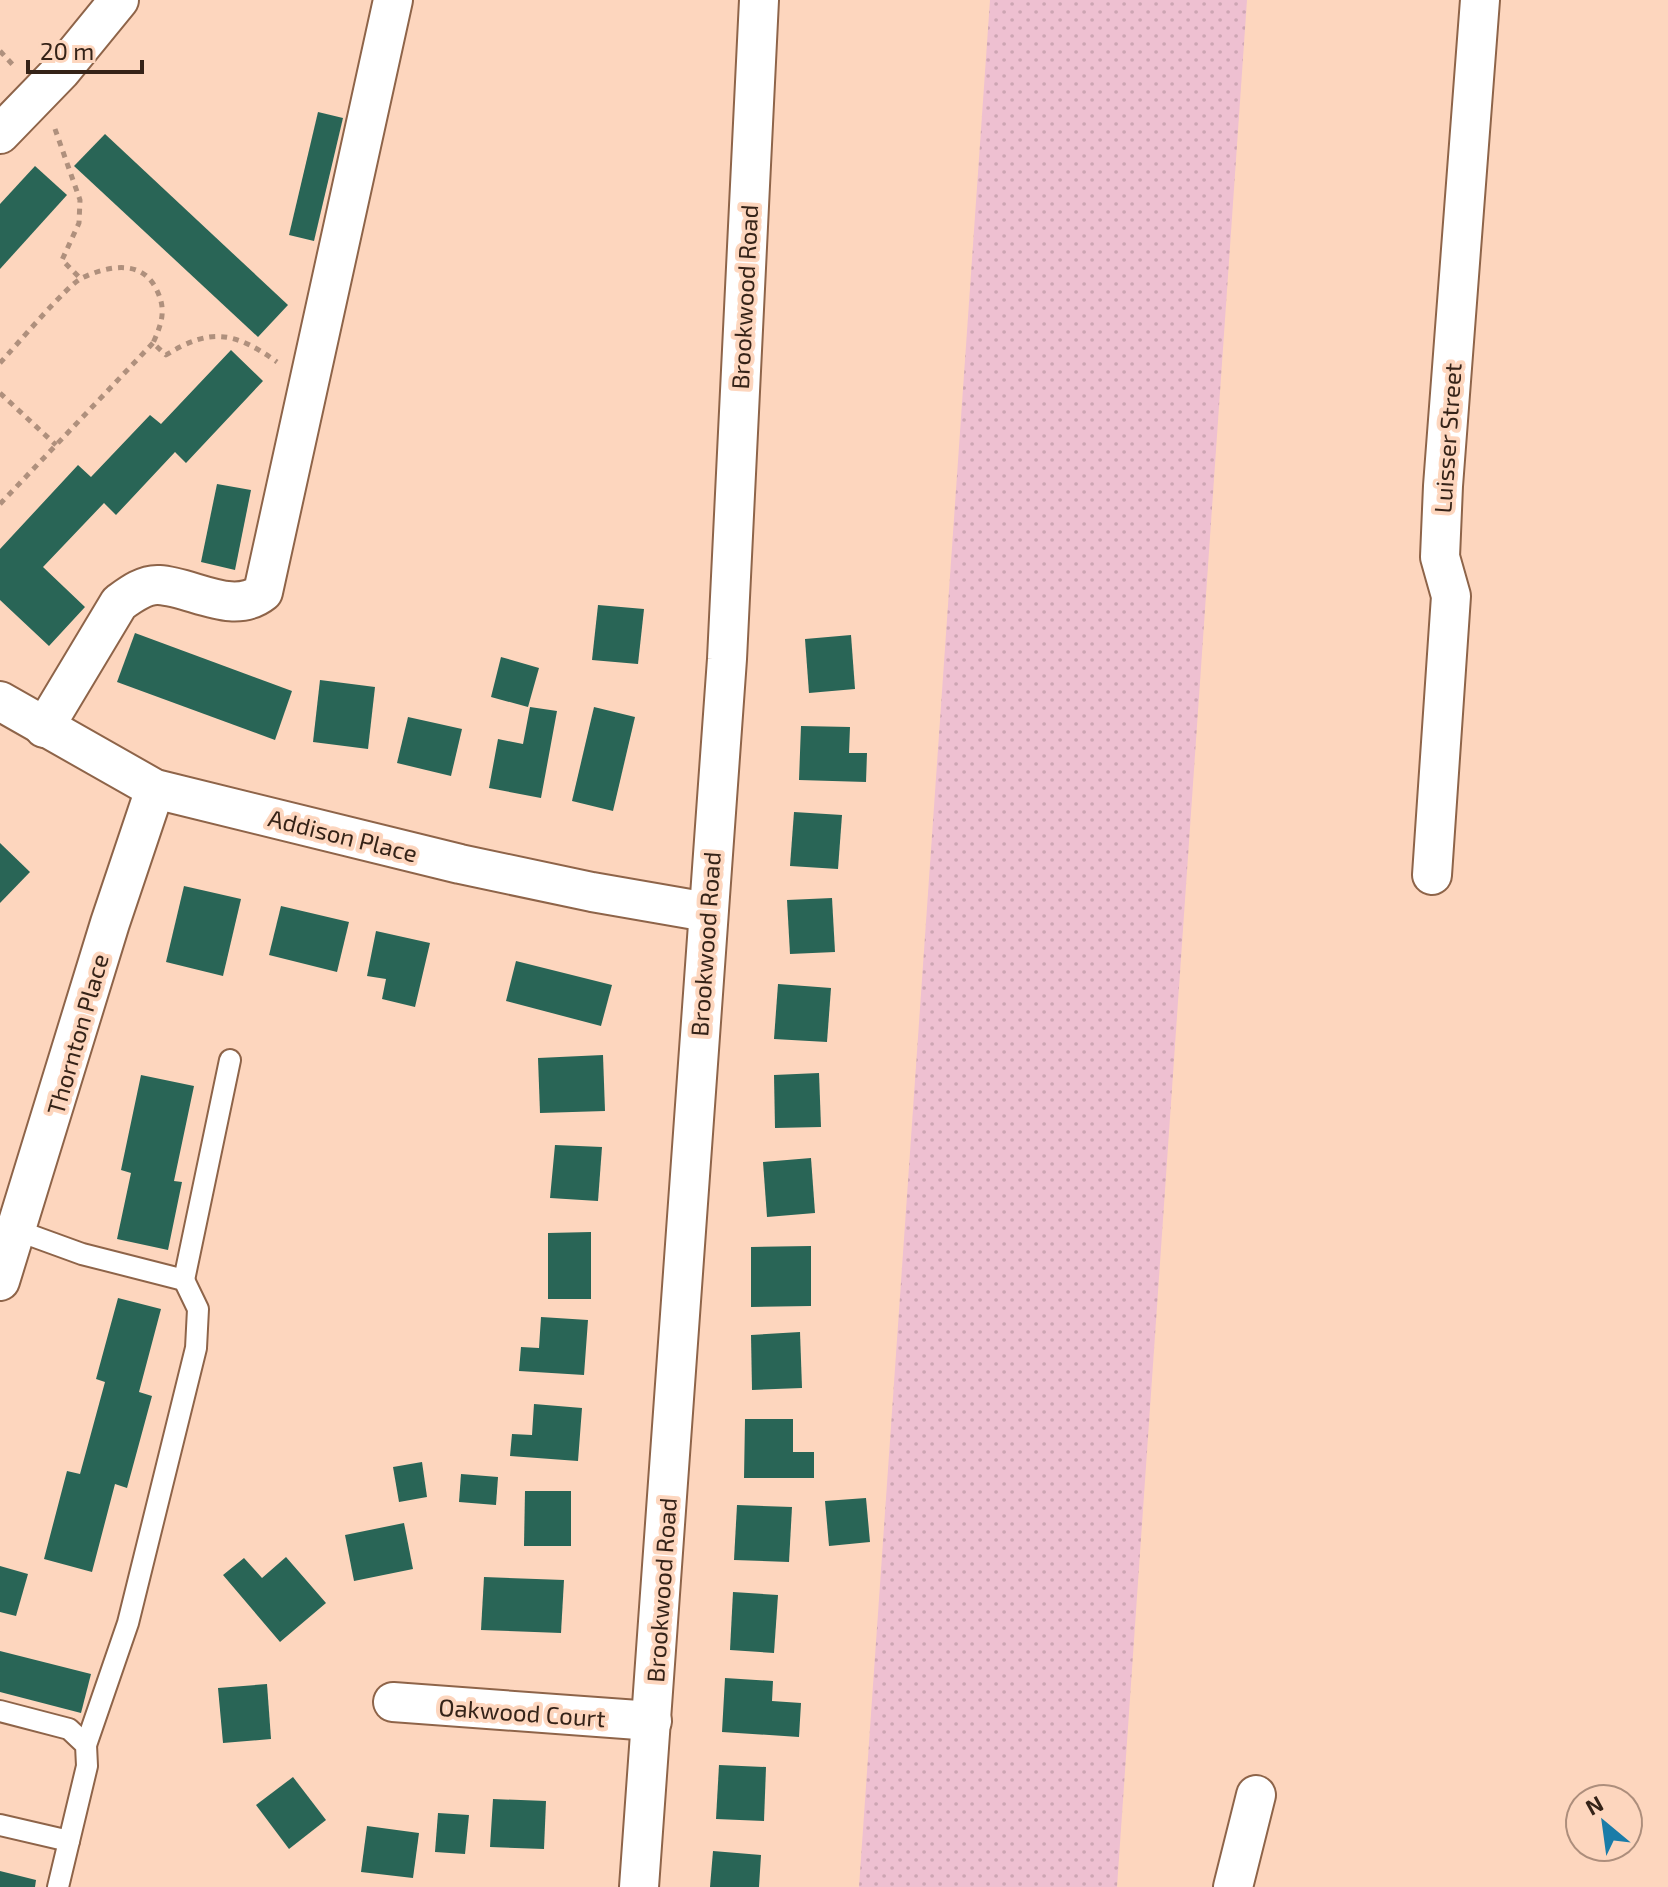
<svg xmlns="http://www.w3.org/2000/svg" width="1668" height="1887" font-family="'Exo 2',sans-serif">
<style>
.grass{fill:url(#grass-dots)}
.building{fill:#296556}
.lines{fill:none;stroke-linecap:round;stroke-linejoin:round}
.service-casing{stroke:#8e6449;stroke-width:24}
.minor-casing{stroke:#8e6449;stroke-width:42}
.path{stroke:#af907d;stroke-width:5;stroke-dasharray:6 6;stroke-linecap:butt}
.service{stroke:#fff;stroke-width:20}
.minor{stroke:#fff;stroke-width:38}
.labels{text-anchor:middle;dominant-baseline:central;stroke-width:8;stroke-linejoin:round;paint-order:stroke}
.street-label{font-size:24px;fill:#352318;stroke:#fdd6be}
</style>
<defs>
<pattern id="grass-dots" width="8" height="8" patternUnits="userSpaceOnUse" patternTransform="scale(2)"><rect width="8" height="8" fill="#eec0d1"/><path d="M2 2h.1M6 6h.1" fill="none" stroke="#cda5b3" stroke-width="1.8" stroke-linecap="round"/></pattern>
</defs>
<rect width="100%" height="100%" fill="#fdd6be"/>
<path class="grass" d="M990,0h257l-130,1887h-258z"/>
<g class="building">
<path d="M318,112l25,6 -29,123 -25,-6z"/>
<path d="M105,134l183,171 -30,32 -184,-171z"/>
<path d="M35,166l32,29 -67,74v-65z"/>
<path d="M231,350l32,31 -77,82 -11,-11 -59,63 -12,-12 -61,64 42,40 -36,39 -49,-46v-51l78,-84 13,12 59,-62 11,9z"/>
<path d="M217,484l34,6 -16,80 -34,-8z"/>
<path d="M598,605l46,4 -6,55 -46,-4z"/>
<path d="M135,633l157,58 -17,49 -158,-58z"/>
<path d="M851,635l4,54 -46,4 -4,-54z"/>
<path d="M501,657l38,11 -11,39 -37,-10z"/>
<path d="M320,680l55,7 -7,62 -55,-7z"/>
<path d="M530,707l27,4 -16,87 -52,-10 9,-49 25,5z"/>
<path d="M594,707l41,10 -22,94 -41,-10z"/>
<path d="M408,717l54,12 -11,47 -54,-13z"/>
<path d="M801,726l49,1 -1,26h18l-1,29 -67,-2z"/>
<path d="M794,812l48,3 -4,54 -48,-3z"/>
<path d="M0,843l30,29 -30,31z"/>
<path d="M184,886l57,13 -18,77 -57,-14z"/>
<path d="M832,898l3,54 -45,2 -3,-54z"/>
<path d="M281,906l68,16 -12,50 -68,-17z"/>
<path d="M376,931l54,12 -15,64 -33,-8 4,-20 -19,-3z"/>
<path d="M516,961l96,24 -11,41 -95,-25z"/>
<path d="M778,984l53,4 -4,54 -53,-3z"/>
<path d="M603,1055l2,56 -65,2 -2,-55z"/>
<path d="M819,1073l2,54 -46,1 -1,-53z"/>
<path d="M141,1075l53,11 -20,95 8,1 -14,68 -51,-11 14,-66 -10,-3z"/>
<path d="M555,1145l47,2 -4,54 -48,-3z"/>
<path d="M811,1158l4,55 -48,4 -4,-55z"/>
<path d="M591,1232v67h-43v-66z"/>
<path d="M811,1246v60l-60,1v-60z"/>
<path d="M118,1298l43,11 -22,83 13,4 -25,92 -12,-4 -23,88 -48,-13 23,-88 13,3 25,-92 -9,-3z"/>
<path d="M541,1317l47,3 -4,55 -65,-4 2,-24 18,1z"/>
<path d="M800,1332l2,56 -50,2 -1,-55z"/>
<path d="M534,1404l48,4 -4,53 -68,-5 2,-22 20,1z"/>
<path d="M745,1419h48v33h21v26h-70z"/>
<path d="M422,1462l5,35 -28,5 -6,-35z"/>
<path d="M461,1474l37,3 -2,28 -37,-3z"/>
<path d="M525,1491h46v55h-47z"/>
<path d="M866,1498l4,44 -41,4 -4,-45z"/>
<path d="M737,1505l55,2 -3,55 -55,-2z"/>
<path d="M404,1523l9,46 -59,12 -9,-46z"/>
<path d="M286,1557l40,46 -46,39 -57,-67 21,-17 18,20z"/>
<path d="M0,1566l28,8 -12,42 -16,-4z"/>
<path d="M484,1577l80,3 -3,53 -80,-3z"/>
<path d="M733,1592l45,3 -4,58 -44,-3z"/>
<path d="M0,1651l91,23 -10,39 -81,-21z"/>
<path d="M725,1678l48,3 -1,20 29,2 -2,34 -77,-5z"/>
<path d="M267,1684l4,55 -48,4 -5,-55z"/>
<path d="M719,1765l47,2 -2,54 -48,-2z"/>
<path d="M293,1777l33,43 -37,29 -33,-44z"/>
<path d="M493,1799l53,2 -2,48 -54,-2z"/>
<path d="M438,1813l31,2 -4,39 -30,-2z"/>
<path d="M367,1826l52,7 -6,45 -52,-6z"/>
<path d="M713,1851l48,4 -2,32h-49z"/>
<path d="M0,1871l36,9 -1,7h-35z"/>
</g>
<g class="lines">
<g class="service-casing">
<g id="service">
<path d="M16,1230l66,24 102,26 46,-220"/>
<path d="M0,1711l69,18 17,16 1,21 -29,121"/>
<path d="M86,1745l42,-122 68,-275 2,-39 -14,-29"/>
<path d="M0,1825l69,16"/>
</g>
</g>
<g class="minor-casing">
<g id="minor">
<path d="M0,134l61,-63 58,-71"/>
<path d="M0,701l155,88 305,75 132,28 115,20"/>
<path d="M44,728l75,-125c11,-8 25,-19 40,-18 34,2 74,31 104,7l130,-592"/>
<path d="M1432,875l19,-279 -11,-39 3,-71 37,-486"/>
<path d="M0,1281l110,-358 45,-134"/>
<path d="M393,1702l259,19"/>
<path d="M639,1887l88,-1228 32,-659"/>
<path d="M1233,1887l23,-92"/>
</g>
</g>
<g class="path">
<path d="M0,51l13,14"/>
<path d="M55,129l25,71 -1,23 -17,37 18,18"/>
<path d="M0,363c15,-16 68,-79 82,-85 25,-12 57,-18 72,7 13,22 9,36 -1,58l13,12c45,-28 69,-23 111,7"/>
<path d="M0,393l56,52"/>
<path d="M0,504l153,-161"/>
</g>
<use href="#service" class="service"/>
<use href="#minor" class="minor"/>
</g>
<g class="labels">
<g class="street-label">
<text transform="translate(744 297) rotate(-87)">Brookwood Road</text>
<text transform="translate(1447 438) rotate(-86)">Luisser Street</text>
<text transform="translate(343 835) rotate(14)">Addison Place</text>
<text transform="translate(705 944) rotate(-86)">Brookwood Road</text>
<text transform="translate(77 1034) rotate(-74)">Thornton Place</text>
<text transform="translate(661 1590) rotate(-86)">Brookwood Road</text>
<text transform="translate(522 1712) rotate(4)">Oakwood Court</text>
</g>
</g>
<g transform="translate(1604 1823) rotate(331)"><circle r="38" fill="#fdd6be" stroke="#ad8e7c" stroke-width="2"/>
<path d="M0-6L14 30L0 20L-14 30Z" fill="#1a7ca8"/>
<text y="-12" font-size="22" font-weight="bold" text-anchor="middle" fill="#352318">N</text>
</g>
<path d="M28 60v12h114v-12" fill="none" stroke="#352318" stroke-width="4"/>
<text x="40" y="60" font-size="24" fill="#352318" stroke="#fdd6be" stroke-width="6" paint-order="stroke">20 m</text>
</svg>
